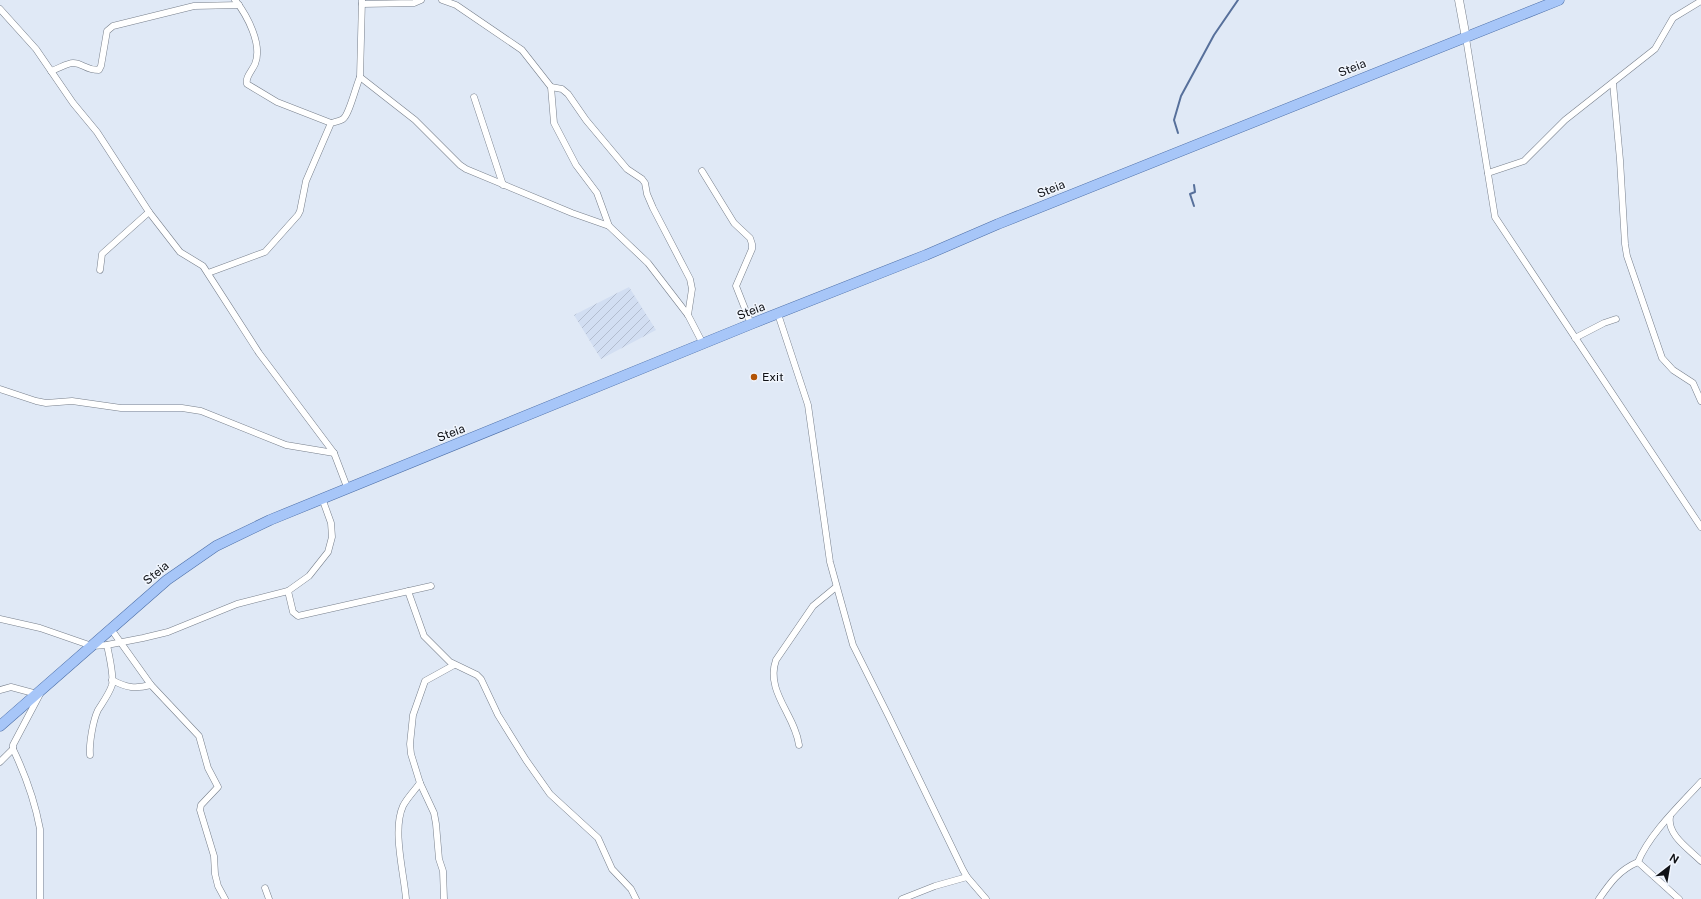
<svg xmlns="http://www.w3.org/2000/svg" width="1701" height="899" font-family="'Public Sans',sans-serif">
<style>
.industrial{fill:url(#industrial-furrows)}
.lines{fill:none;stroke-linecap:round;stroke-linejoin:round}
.stream{stroke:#57709b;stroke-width:2}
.minor-casing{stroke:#777f8b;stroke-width:7}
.tertiary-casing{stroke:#777f8b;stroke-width:9}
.primary-casing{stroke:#4c6ea7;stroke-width:11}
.minor{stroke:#fff;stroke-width:6}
.tertiary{stroke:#fff;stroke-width:8}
.primary{stroke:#a7c6f8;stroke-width:10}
.poi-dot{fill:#b25305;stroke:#f1f6fe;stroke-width:1.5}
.labels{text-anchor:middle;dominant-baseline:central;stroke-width:3;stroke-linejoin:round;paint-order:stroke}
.street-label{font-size:12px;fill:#101217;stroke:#f1f6fe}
.poi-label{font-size:12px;fill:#101217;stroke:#f1f6fe;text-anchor:start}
</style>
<defs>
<pattern id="industrial-furrows" width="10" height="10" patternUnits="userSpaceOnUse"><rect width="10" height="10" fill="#d2def2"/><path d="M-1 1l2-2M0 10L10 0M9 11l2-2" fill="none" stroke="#b3bdcf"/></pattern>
</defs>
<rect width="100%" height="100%" fill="#e0e9f6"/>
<path class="industrial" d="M629,287l27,43 -55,29 -27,-44z"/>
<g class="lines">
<g class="stream">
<path d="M1178,133l-4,-13 7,-24 33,-61 24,-35"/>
<path d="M1194,206l-4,-12 5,-2 -1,-7"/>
</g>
<g class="minor-casing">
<g id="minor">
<path d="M235,0c12,15 28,45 20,64 -3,7 -10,13 -8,20l30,18 54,21"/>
<path d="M362,0l-2,77 55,43 45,45 6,4 106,44 37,13 39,37 40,52 15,29"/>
<path d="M442,0l14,5 66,45 29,37 11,2 6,5 18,26 41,49 15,10 3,4 2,11 6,14 37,71 2,10 -4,26"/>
<path d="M362,4l52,-1 7,-3"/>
<path d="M0,9l36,40 37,54 24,29 52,80 31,40 23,14 56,87 75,100 13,34"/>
<path d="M1466,38l29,179 206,310"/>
<path d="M51,71c7,-2 16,-8 22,-8 10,0 12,7 26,7l2,-4 6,-35 6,-5 81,-20 45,-1"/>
<path d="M1613,83l7,77 5,84 2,12 35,102 11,12 20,13 8,18"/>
<path d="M551,87l3,36 22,42 21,28 12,33"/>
<path d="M474,97l29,88"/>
<path d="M702,171l32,52 16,15 2,6v5l-16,37 15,38"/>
<path d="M1488,173l36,-12 41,-41 90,-71 18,-31 28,-17"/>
<path d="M100,270l2,-16 47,-42"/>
<path d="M208,273l57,-21 33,-37 2,-4 6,-30 25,-58c4,-1 9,-2 12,-4 6,-4 13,-33 17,-42"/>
<path d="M778,314l30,91 22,157 23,83 36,72 74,153 4,7 19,22"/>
<path d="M1575,338l29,-15 12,-4"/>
<path d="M0,389l36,12 10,2 26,-2 49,7h61l19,3 85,34 48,8"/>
<path d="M288,591l5,21 5,4 133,-30"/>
<path d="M408,591l16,45 26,26 27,13 4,4 17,36 28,45 24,34 48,44 14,31 19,20 5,10"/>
<path d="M0,619l40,9 52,18 15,-1 36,-7 25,-6 69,-28 51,-13 21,-15 19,-24 4,-15 -1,-14 -9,-25"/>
<path d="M111,629l40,56 48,51 9,32 10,19 -17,18 -1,5 14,46 1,18 3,12 7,13"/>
<path d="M112,680c15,8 23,9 39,5"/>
<path d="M0,690l11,-3 26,7"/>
<path d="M40,694l-27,51v4c12,25 22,53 27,80v70"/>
<path d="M799,745c-4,-30 -34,-54 -23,-85l37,-54 23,-19"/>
<path d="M90,755c-1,-11 3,-35 8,-45 5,-8 11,-16 14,-25 2,-10 -3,-30 -5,-40"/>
<path d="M0,762l13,-13"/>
<path d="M1670,817c-3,18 19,32 31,44"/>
<path d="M265,888l4,11"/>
<path d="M406,899c-2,-26 -14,-69 -3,-93 4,-8 12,-16 17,-23"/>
<path d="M444,899l-1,-28 -4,-12 -3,-35 -2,-11 -14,-30 -9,-29 -1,-10 3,-29 12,-34 29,-16"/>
<path d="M902,899l33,-13 32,-9"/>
<path d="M1599,899c11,-16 20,-29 39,-37"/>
<path d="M1679,899l-41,-37c11,-28 43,-58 63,-80"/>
</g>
</g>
<g class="tertiary-casing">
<path id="tertiary" d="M1459,0l7,38"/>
</g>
<g class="primary-casing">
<path id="primary" d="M0,726l167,-146 49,-34 54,-26 481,-196 175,-69 72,-31 561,-224"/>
</g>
<use href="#minor" class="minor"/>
<use href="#tertiary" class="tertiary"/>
<use href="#primary" class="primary"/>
</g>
<circle class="poi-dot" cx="754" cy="377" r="4"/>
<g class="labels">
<g class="street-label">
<text transform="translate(1352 68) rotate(-22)">Steia</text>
<text transform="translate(1051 189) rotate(-22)">Steia</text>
<text transform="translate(751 311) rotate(-21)">Steia</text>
<text transform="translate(451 433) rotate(-21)">Steia</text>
<text transform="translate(156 573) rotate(-39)">Steia</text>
</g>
<g class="poi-label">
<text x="762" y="377">Exit</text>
</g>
</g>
<g transform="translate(1669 867) rotate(31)" stroke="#f1f6fe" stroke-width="3" paint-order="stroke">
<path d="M0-3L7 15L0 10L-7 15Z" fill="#101217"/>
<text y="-6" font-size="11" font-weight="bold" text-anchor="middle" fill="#101217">N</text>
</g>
</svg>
